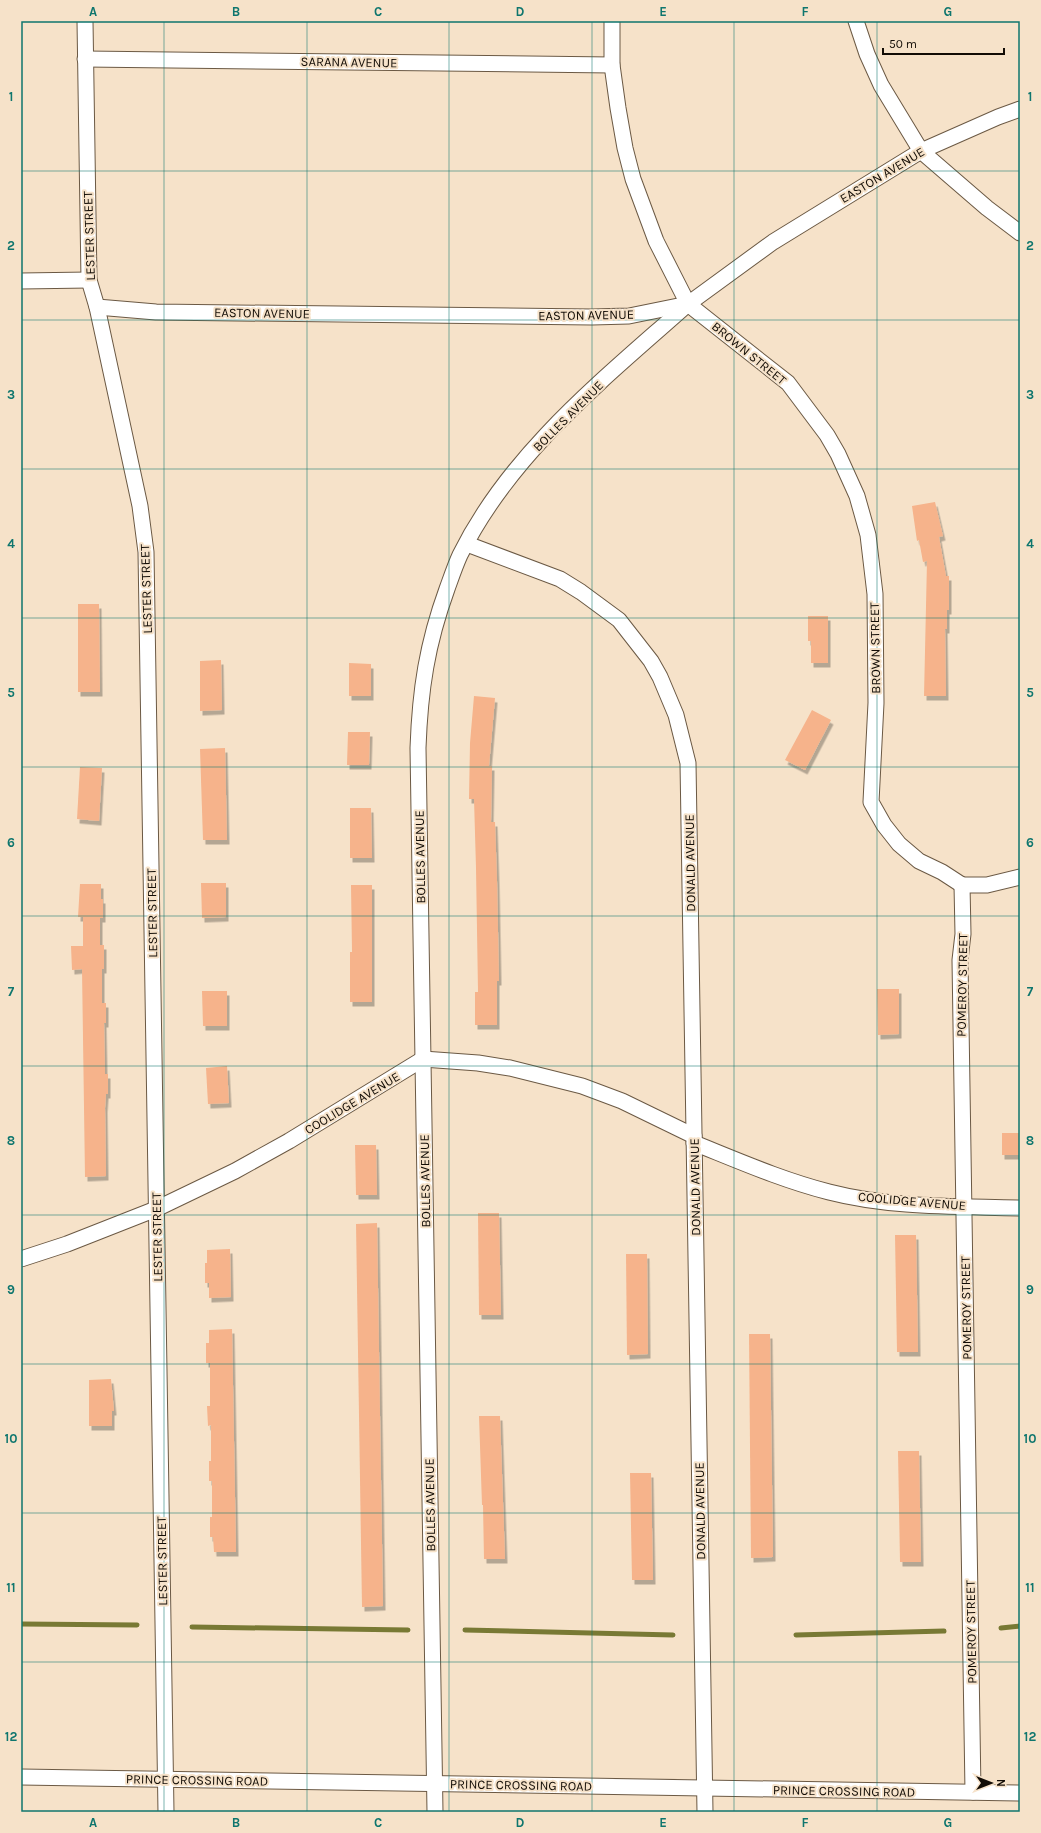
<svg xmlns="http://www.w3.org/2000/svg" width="1041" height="1833" font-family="Karla,sans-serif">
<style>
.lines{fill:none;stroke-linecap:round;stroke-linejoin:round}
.stream{stroke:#787934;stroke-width:5}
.building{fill:#f6b38b;filter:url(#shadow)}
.minor-casing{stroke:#6b5944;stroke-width:17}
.minor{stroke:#fff;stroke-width:15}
.grid{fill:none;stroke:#0f766e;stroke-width:1;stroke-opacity:0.55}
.labels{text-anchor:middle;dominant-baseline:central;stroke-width:4;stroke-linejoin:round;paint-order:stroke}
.street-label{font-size:13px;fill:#120c05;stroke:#f6e2c9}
.neatline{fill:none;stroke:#0f766e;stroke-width:1.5}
.grid-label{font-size:13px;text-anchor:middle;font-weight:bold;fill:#0f766e}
</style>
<defs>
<filter id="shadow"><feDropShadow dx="2.5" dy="4.5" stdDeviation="0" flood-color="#0004"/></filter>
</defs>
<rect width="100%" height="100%" fill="#f6e2c9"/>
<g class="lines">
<g class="stream">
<path d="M21,1624l116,1"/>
<path d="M192,1627l216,3"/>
<path d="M1001,1628l19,-2"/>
<path d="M465,1630l208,5"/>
<path d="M796,1635l148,-4"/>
</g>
</g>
<g class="building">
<path d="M935,502l8,34 -4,1 7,39h3v34h-2v19h-2l1,67h-22l3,-135 -4,1 -4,-22 -2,1 -5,-35z"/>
<path d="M78,604h21l1,88h-22z"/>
<path d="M808,616h20v47h-17v-22h-3z"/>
<path d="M221,660l1,50 -22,1v-50z"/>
<path d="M349,663l22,1v32h-22z"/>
<path d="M474,696l21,2 -6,68h3l-1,56h4l2,59 2,100h-2v44h-22v-33h3l-2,-124 -2,-69h-5l1,-56z"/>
<path d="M812,710l19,10 -26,50 -20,-10z"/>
<path d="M348,732h22l-1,33h-22z"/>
<path d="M225,748l2,92h-24l-3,-91z"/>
<path d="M80,767l22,1 -3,53 -22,-2z"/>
<path d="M350,808h21l1,50h-22z"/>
<path d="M201,883h25v34l-24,1z"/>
<path d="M80,884h21v15h2v19h-3v27h4v24h-2v34h4v20h-2l1,51h3v20h-2l-1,14 1,68 -21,1 -3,-208 -10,1 -1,-24h12v-29h-5z"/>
<path d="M351,885h21v117h-22v-50h2z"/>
<path d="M877,989h22v45l-21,1z"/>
<path d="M202,991h25v35h-24z"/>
<path d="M227,1066l2,37 -21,1 -2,-36z"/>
<rect x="1002" y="1133" width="18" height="22"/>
<path d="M355,1145h21l1,50h-21z"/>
<path d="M478,1213h21l2,102h-22z"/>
<path d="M377,1223l6,383 -21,1 -6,-383z"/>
<path d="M895,1235h21l2,117h-21z"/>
<path d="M230,1249l1,48 -22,1v-15h-4v-20h2v-13z"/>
<path d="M626,1254h21l1,100 -21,1z"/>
<path d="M232,1329l4,223h-22l-1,-15h-3v-20h2v-36h-3v-20h2v-36l-3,1 -1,-20h3v-43h-4v-20h3v-13z"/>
<path d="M749,1334h21l3,223 -22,1z"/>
<path d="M111,1379l3,32h-2v15h-23v-46z"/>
<path d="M479,1416h21l5,143h-21l-1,-54h-1z"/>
<path d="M898,1451h21l2,111h-21z"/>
<path d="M630,1473h21l2,107h-21z"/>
</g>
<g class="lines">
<g class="minor-casing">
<g id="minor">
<path d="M85,21l4,259 8,27 43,199 6,46 20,1260"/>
<path d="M612,21v44l6,43 7,40 8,31 23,62 32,63 100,79 39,52 11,19 19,42 11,39 7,59 1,109 -5,99 13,23 15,19 20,17 23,11 20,13"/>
<path d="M856,21l11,33 14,31 40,66 66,57 33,25"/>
<path d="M85,59l527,6"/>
<path d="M21,281l68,-1"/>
<path d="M97,307l59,5 436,5 37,-1 59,-12 85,-62 148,-91 77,-34 22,-8"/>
<path d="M467,544l93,35 21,13 38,28 32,41 9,16 16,38 12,48 17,1049"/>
<path d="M962,885l1,49 -3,26 13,832"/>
<path d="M962,885h25l33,-8"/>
<path d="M694,1143c45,18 88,37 135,49 62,16 127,14 191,16"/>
<path d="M21,1259l46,-15 89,-35 79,-38 54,-30 134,-82 55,4 32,5 72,18 40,15 72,35"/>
<path d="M21,1777l999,16"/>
<path d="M435,1812l-17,-1064c2,-58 9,-104 29,-159 4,-11 8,-23 13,-34 51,-103 144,-176 228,-251"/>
</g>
</g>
<use href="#minor" class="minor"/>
</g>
<path class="grid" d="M164,21v1791M307,21v1791M449,21v1791M592,21v1791M734,21v1791M877,21v1791M21,171h999M21,320h999M21,469h999M21,618h999M21,767h999M21,916h999M21,1066h999M21,1215h999M21,1364h999M21,1513h999M21,1662h999"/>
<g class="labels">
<g class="street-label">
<text transform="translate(349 62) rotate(1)">SARANA AVENUE</text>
<text transform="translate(882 175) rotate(-31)">EASTON AVENUE</text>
<text transform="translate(89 236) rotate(-92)">LESTER STREET</text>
<text transform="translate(262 313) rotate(1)">EASTON AVENUE</text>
<text transform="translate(586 315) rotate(-1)">EASTON AVENUE</text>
<text transform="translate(749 353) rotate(39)">BROWN STREET</text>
<text transform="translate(568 416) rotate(-45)">BOLLES AVENUE</text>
<text transform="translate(146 589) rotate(-92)">LESTER STREET</text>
<text transform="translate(875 648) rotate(-91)">BROWN STREET</text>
<text transform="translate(420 857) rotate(-91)">BOLLES AVENUE</text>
<text transform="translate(690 863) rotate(-91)">DONALD AVENUE</text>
<text transform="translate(152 913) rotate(-91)">LESTER STREET</text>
<text transform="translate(962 985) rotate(-89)">POMEROY STREET</text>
<text transform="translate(352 1103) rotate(-31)">COOLIDGE AVENUE</text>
<text transform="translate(425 1181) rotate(-91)">BOLLES AVENUE</text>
<text transform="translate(695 1187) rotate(-91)">DONALD AVENUE</text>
<text transform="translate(912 1201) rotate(5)">COOLIDGE AVENUE</text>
<text transform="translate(157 1237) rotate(-91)">LESTER STREET</text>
<text transform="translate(966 1308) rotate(-91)">POMEROY STREET</text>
<text transform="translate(430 1505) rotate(-91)">BOLLES AVENUE</text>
<text transform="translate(700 1511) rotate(-91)">DONALD AVENUE</text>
<text transform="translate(162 1561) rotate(-91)">LESTER STREET</text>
<text transform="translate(971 1632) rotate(-91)">POMEROY STREET</text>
<text transform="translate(197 1780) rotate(1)">PRINCE CROSSING ROAD</text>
<text transform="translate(521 1785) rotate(1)">PRINCE CROSSING ROAD</text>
<text transform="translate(844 1791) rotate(1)">PRINCE CROSSING ROAD</text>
</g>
</g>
<rect width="1041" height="1833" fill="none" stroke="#f6e2c9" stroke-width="44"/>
<g transform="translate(991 1783) rotate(90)" stroke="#f6e2c9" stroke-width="3" paint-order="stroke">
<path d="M0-3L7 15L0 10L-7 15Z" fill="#120c05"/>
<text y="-6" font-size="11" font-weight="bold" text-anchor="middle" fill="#120c05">N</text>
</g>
<path d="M883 48v6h121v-6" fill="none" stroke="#120c05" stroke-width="2"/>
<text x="889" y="48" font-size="12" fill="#120c05" stroke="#f6e2c9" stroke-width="3" paint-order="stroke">50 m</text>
<rect x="22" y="22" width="997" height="1789" class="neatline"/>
<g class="grid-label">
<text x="93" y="16">A</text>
<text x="236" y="16">B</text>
<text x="378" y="16">C</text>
<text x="520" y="16">D</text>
<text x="663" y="16">E</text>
<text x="805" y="16">F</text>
<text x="948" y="16">G</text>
<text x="11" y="101">1</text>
<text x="1030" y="101">1</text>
<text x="11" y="250">2</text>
<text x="1030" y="250">2</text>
<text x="11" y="399">3</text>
<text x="1030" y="399">3</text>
<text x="11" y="548">4</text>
<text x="1030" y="548">4</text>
<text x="11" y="697">5</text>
<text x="1030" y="697">5</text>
<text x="11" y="847">6</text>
<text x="1030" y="847">6</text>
<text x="11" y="996">7</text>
<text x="1030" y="996">7</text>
<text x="11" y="1145">8</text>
<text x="1030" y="1145">8</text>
<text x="11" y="1294">9</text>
<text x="1030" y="1294">9</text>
<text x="11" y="1443">10</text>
<text x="1030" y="1443">10</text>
<text x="11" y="1592">11</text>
<text x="1030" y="1592">11</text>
<text x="11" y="1741">12</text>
<text x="1030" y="1741">12</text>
<text x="93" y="1827">A</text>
<text x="236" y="1827">B</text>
<text x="378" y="1827">C</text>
<text x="520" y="1827">D</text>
<text x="663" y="1827">E</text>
<text x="805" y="1827">F</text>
<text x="948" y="1827">G</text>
</g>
</svg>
